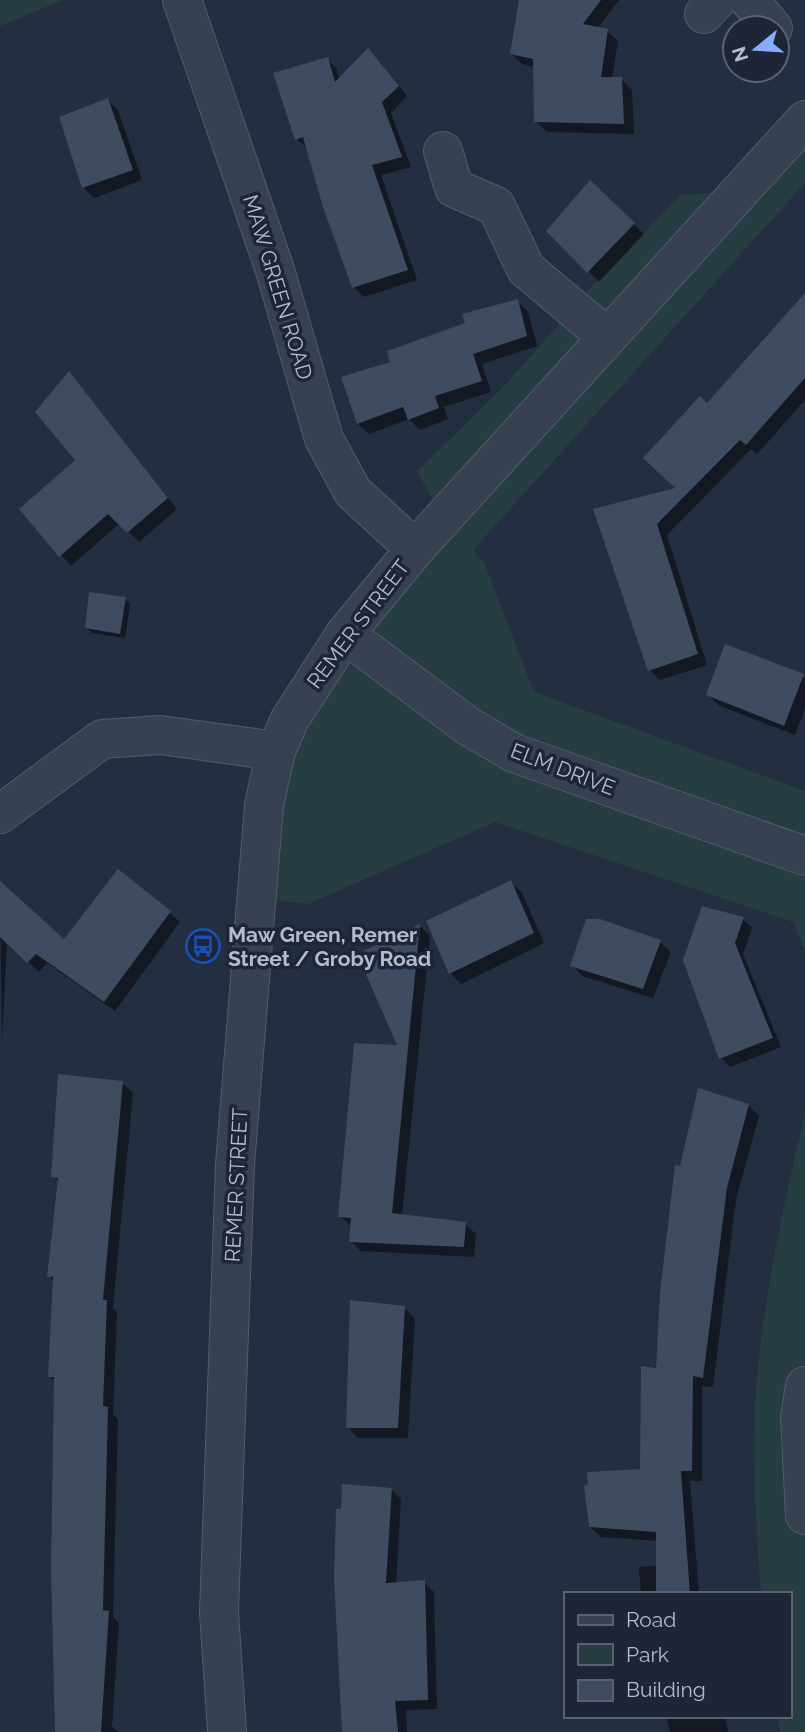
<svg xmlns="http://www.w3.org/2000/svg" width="805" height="1732" font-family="Raleway,sans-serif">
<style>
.green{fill:#263d42}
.shadow{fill:#0007}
.building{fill:#3f4b61}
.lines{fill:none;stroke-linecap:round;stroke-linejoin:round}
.minor-casing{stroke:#535c6b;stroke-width:40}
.minor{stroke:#384151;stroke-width:38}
.labels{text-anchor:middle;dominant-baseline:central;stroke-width:7;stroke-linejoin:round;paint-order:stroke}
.street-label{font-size:21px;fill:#b4bccb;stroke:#1d2536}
.poi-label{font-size:21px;font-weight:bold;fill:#b4bccb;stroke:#1d2536;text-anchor:start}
</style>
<rect width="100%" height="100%" fill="#242e41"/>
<g class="green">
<path d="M0,0h63l-63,26z"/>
<path d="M805,120v63l-332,367 11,12 50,130 271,99v160l-12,-29 -298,-100 -187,82 -51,-6 19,-147 168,-233 -27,-46 92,-91 86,-98 85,-88 62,-5z"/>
<path d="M805,1115v617h-25l-2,-16h11v-122h-28c-5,-67 -9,-135 -5,-202 7,-92 27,-188 49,-277z"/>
</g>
<g class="shadow">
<path d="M521,0h98l-22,29 10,2 11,10 -6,38h9l11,11 2,44 -87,-2 -11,-11 -1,-54 -13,-3 -10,-10z"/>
<path d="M327,59l10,10 3,11 37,-20 30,36 -16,17 20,54 -30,8 36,105 -53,17 -10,-10 -46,-139 -12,-9z"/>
<path d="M108,100l10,10 24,70 -48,18 -11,-11z"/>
<path d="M590,183l54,51 -45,48 -51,-52z"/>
<path d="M517,301l11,11 9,34 -55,18 9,28 -47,15 4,12 -28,11 -11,-11 -40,15 -11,-10 34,-61z"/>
<path d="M805,334v66l-48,54 -6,-5 -84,86 40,130 -47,15 -10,-10 -54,-160 82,-20 29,-84z"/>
<path d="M79,384l98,125 -38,33 -19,-19 -49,43 -49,-57 56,-49z"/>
<path d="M125,599l5,5 -5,34 -33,-5 -5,-5z"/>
<path d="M726,646l79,32v31l-10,26 -77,-30 -10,-11z"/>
<path d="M511,882l11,11 22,50 -83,41 -11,-11z"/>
<path d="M0,883l64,58 105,-29 11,10 -65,89 -68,-48 -8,9 -32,-31 -5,101z"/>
<path d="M743,919l9,9 -9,26 38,93 -51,20 -9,-9 -36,-98z"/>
<path d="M420,926l10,10 -28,280 63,8 11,10 -2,23 -113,-6 -10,-10 1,-14 -12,-11 60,-169z"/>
<path d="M660,942l11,10 -18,46 -71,-22 -10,-11z"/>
<path d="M122,1083l11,10 -20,215 4,4 -4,102 5,5 -5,198 6,6 -7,103 6,6h-61l-2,-350 -5,-6 5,-94 -6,-6 10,-94 -6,-6z"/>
<path d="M748,1105l11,11 -23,83 -23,188 -11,-1v95h-12l9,113h-58l-2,-27 19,-1v-25l-57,-4 -11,-10 52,-56 39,-303z"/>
<path d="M404,1308l11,10 -7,120h-50l-10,-11z"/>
<path d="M391,1489l10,10 -5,85 28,-2 10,10 3,117 -31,1 1,22h-65z"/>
<path d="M666,1716h59l3,16h-58z"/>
</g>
<g class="building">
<path d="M519,0h82l-18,24 25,5 -7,48h21l2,47 -90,-2 -1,-63 -23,-5z"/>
<path d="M368,48l31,38 -17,16 20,55 -30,8 36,105 -56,18 -29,-81 -20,-70 -8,3 -22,-67 55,-16 7,25z"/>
<path d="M108,98l25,72 -51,18 -23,-71z"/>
<path d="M590,180l45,43 -48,50 -41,-42z"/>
<path d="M805,293v85l-59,67 -6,-5 -83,84 41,130 -50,17 -55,-162 82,-21 -32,-30 57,-62 7,7z"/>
<path d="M518,299l9,37 -54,18 9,27 -47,15 4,12 -31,12 -5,-13 -46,17 -16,-47 49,-15 -3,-11 78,-28 -3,-9z"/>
<path d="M69,371l99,127 -41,35 -19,-19 -49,43 -40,-48 56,-49 -40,-48z"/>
<path d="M89,592l37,5 -6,37 -35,-6z"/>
<path d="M725,644l79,30 -20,52 -78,-31z"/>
<path d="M118,869l53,42 -67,91 -68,-48 -9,9 -27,-26v-56l64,58z"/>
<path d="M511,880l23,53 -85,41 -23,-53z"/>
<path d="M702,906l42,11 -9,26 38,95 -54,21 -36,-99z"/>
<path d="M586,919h14l61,21 -18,49 -73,-23z"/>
<path d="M420,924l-28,289 74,9 -2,25 -115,-5 2,-24 -13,-1 16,-174 43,2 -40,-91z"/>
<path d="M58,1074l65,7 -20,219h4l-4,106 5,1 -5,203 6,1 -8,121h-46l-4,-164 3,-191h-6l5,-100h-6l11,-99 -7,-1z"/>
<path d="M698,1088l51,16 -22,84 -24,190 -10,-2 -1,95h-11l9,123h-34v-62l-67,-5 -5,-41 4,-1 -1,-13 53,-3 1,-103 15,2 4,-75 15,-128 5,1z"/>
<path d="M350,1300l55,6 -7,122h-52z"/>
<path d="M342,1484l50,4 -6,95 39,-3 3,120 -33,1 3,31h-56l-8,-155 2,-68h5z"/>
</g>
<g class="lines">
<g class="minor-casing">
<g id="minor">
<path d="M182,0l93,270 49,169 29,53 62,57"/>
<path d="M749,0l24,28"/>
<path d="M704,14l13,-14"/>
<path d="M443,151l11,37 42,18 30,63 81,68"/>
<path d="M345,634l123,92 46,27 291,103"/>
<path d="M0,814l102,-75 58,-4 116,16"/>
<path d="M805,1386l-5,31 5,98"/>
<path d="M227,1732l-8,-120 16,-447 29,-360 12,-54 14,-32 55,-85 70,-85 390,-429"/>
</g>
</g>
<use href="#minor" class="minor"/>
</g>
<defs>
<g id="bus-ring" transform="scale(1.75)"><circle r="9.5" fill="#1d2536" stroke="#1a4fb4" stroke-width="1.5"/><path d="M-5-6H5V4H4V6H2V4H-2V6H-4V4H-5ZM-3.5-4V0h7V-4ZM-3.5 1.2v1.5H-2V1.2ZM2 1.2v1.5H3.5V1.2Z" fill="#1a4fb4"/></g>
</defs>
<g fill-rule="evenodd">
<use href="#bus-ring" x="203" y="946"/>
</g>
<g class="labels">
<g class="street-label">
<text transform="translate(278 287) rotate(73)">MAW GREEN ROAD</text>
<text transform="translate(358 624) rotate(-53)">REMER STREET</text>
<text transform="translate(563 769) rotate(21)">ELM DRIVE</text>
<text transform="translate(236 1185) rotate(-87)">REMER STREET</text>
</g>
<g class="poi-label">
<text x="228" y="934">Maw Green, Remer<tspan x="228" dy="24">Street / Groby Road</tspan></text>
</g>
</g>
<rect x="564" y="1592" width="228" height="126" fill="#1d2536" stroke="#596172" stroke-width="2"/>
<rect x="578" y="1615" width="35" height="10" fill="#384151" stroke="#596172" stroke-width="2"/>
<text x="626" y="1627" font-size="21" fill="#b4bccb">Road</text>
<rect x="578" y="1644" width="35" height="21" fill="#263d42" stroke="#596172" stroke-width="2"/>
<text x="626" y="1662" font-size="21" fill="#b4bccb">Park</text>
<rect x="578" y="1680" width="35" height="21" fill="#3f4b61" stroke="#596172" stroke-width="2"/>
<text x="626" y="1697" font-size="21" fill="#b4bccb">Building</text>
<g transform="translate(756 49) rotate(252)"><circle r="33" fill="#1d2536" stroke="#596172" stroke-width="2"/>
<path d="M0-5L12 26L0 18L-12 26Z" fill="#87adfe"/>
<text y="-10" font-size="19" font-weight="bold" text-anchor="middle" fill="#b4bccb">N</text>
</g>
</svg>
